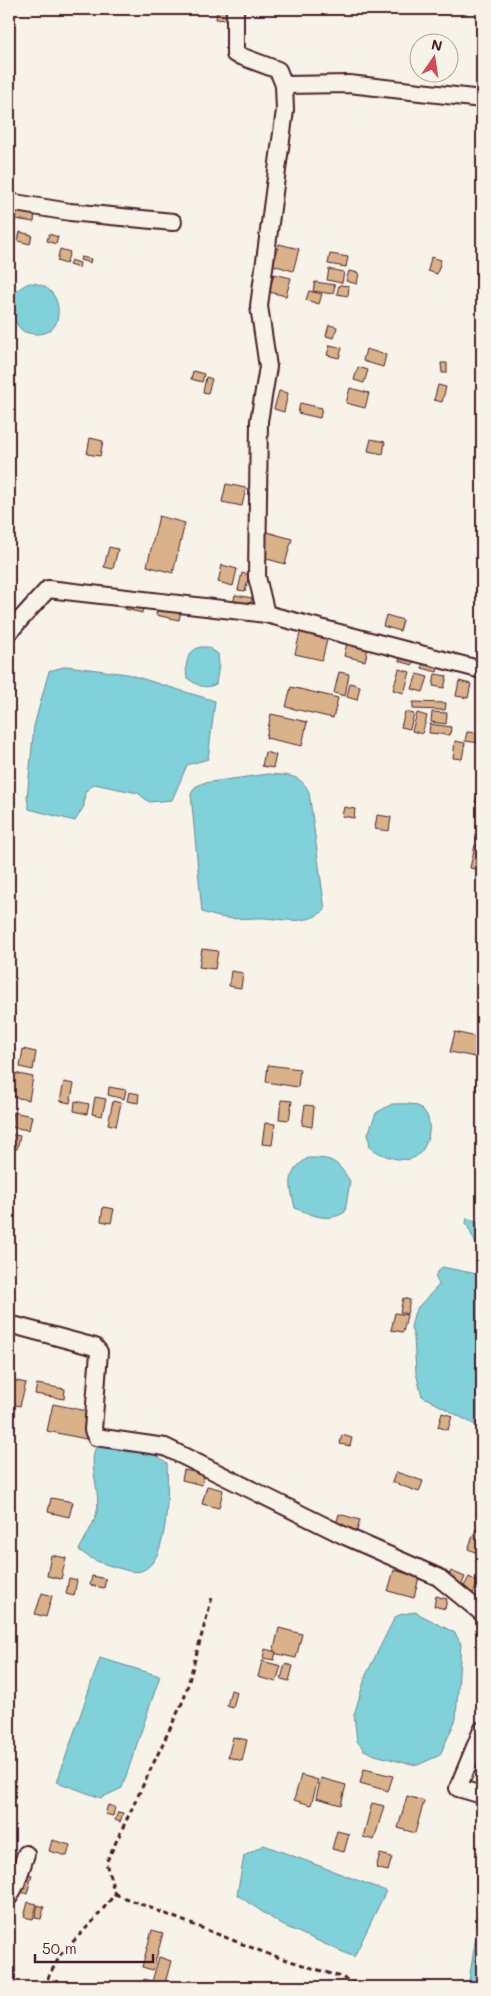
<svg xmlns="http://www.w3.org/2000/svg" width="491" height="1996" font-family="Mali,sans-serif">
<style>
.water{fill:#80d1d9;stroke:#6a8a93}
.building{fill:#d9b28a;stroke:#4a1f2b}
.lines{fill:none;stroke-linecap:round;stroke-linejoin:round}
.minor-casing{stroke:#4a1f2b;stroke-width:20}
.path{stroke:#4a1f2b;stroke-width:3;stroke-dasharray:5 4;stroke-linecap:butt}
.minor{stroke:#f7f3e8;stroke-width:16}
</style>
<rect width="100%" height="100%" fill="#f7f3e8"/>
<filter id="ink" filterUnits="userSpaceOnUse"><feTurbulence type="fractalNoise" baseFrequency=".02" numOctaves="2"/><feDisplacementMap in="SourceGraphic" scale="10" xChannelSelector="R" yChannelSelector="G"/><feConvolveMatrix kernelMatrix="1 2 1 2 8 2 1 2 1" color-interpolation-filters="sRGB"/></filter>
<g filter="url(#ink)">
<g class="water">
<path d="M29,283c18,0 31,13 29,32 -1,14 -11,20 -24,19 -4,-1 -8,-1 -11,-3 -10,-7 -13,-25 -9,-36 3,-6 9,-9 15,-12z"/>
<path d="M200,647h8l10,7 1,11 -3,19c-12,6 -19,1 -29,-6 -2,-13 -1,-26 13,-31z"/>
<path d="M67,666l60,8 88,27 -7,58 -21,6 -15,35 -23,2 -11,-9 -44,-9 -9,8 -1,14 -9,15 -46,-12 -2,-11 7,-72 15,-55z"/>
<path d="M268,774c19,2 32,-1 41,18l16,118c-22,18 -44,7 -69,8 -23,1 -31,2 -54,-6l-11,-118 4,-7 8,-4z"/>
<path d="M392,1104c7,0 17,-1 23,1 24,8 14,47 -2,53 -12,5 -34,-3 -43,-11l-2,-13 8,-21z"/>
<path d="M308,1158c26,0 28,2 42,23l-5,31c-17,11 -33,3 -50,-4 -5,-23 -10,-36 13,-50z"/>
<path d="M467,1218l15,5v44v-10l-16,-34z"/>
<path d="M442,1267l40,8v150h-7l-53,-29 -6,-23 -2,-36 -3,-9 3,-14 4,-7 21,-22 -4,-9z"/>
<path d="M97,1445l55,7 15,11c1,25 3,99 -26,108 -7,2 -16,-1 -23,-3 -17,-5 -25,-7 -39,-18 5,-10 14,-25 17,-35 7,-21 -10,-51 1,-70z"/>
<path d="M415,1612l40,21 6,11 -5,75 -16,36 -22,10 -13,-2 -30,-8 -11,-5 -7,-9 -3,-26 12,-40 29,-58 7,-3z"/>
<path d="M100,1658l60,18 -38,112 -21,10 -44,-16z"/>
<path d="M264,1845l122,46 -32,66 -72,-32 -45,-30 7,-39z"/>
<path d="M480,1911l2,1v75h-14z"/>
</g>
<g class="building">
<path d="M156,9h23l-1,6z"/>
<path d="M217,9h11l-1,11 -11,-1z"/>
<path d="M16,209l19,3 -1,10 -19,-3z"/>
<path d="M20,232l12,3 -2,9 -12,-3z"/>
<path d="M49,234l9,3 -2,7 -9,-3z"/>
<path d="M279,244l20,5 -6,22 -20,-6z"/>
<path d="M60,249l10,3 -4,12 -9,-3z"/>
<path d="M330,254l18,3 -2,10 -18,-3z"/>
<path d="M81,257l10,2 -1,4 -10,-3z"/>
<path d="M431,257l10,3 -4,14 -9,-3z"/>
<path d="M71,260l9,3 -1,5 -10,-3z"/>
<path d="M329,269l15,3 -2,11 -15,-3z"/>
<path d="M349,271l10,2 -2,11 -11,-3z"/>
<path d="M274,274l17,4 -5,18 -17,-4z"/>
<path d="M315,282l20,3 -2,9 -20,-3z"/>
<path d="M339,285l10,1 -1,10 -11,-2z"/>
<path d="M309,291l13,3 -3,10 -13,-4z"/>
<path d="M329,325l8,2 -3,11 -8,-2z"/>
<path d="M330,345l12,3 -3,10 -12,-3z"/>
<path d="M366,349l20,6 -3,12 -20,-6z"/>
<path d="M441,363h6v10h-5z"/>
<path d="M358,367l10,3 -4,13 -10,-3z"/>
<path d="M193,371l11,3 -2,8 -11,-3z"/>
<path d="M206,377l6,2 -4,14 -5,-1z"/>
<path d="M438,385l8,2 -4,15 -8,-2z"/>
<path d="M350,388l19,5 -4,15 -19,-5z"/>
<path d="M279,391l9,2 -4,19 -10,-3z"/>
<path d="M300,403l22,5 -2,10 -22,-5z"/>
<path d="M90,438l13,3 -3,15 -13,-2z"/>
<path d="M371,439l14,3 -2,12 -15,-3z"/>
<path d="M226,484l20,4 -4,18 -20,-4z"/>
<path d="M159,516l26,7 -12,50 -26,-7z"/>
<path d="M267,532l25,7 -7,25 -25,-7z"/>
<path d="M109,547l9,2 -5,20 -9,-2z"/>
<path d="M222,565l15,4 -4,17 -15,-4z"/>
<path d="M242,573l7,2 -4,16 -7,-1z"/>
<path d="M235,595l17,3 -1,10 -18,-4z"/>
<path d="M127,598l17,4 -2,11 -17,-4z"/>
<path d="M158,605l23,5 -2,10 -23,-5z"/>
<path d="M386,615l17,5 -3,11 -17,-5z"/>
<path d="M301,629l27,7 -6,24 -27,-6z"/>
<path d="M347,643l21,5 -3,13 -21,-5z"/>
<path d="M402,653l13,3 -2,9 -14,-4z"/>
<path d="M424,660l15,3 -2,9 -15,-4z"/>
<path d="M399,669l11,3 -6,21 -11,-3z"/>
<path d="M339,672l10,2 -4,22 -11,-3z"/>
<path d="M417,674l11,3 -5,15 -11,-3z"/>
<path d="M435,674l12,2 -3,12 -11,-2z"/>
<path d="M459,681l12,3 -3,14 -12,-2z"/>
<path d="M350,683l10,3 -3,14 -10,-3z"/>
<path d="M291,687l47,11 -5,20 -47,-11z"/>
<path d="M413,702l33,1 -1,7 -32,-1z"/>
<path d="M405,712l9,2 -4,15 -9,-2z"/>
<path d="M432,712l15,1 -1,11 -15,-2z"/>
<path d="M417,713l10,3 -5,18 -10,-3z"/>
<path d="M271,714l36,8 -5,24 -36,-8z"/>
<path d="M430,724l21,3 -1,8 -21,-2z"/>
<path d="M467,732l14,1 -1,10 -15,-2z"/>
<path d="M455,741l10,2 -3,16 -9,-1z"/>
<path d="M265,752l11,3 -3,13 -11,-2z"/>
<path d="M482,783v22l-7,-3z"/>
<path d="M344,807l11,2 -1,9 -12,-2z"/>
<path d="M377,815l14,2 -2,14 -14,-2z"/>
<path d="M475,845l7,1v24l-12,-2z"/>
<path d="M202,949l16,2 -3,18 -16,-2z"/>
<path d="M231,971l12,2 -2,15 -12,-2z"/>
<path d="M455,1032l25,6 -5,19 -25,-5z"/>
<path d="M23,1049l13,3 -3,18 -13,-3z"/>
<path d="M268,1065l32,4 -2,18 -32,-5z"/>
<path d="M9,1072l24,5 -4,23 -20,-4z"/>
<path d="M479,1072l3,1v18l-7,-1z"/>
<path d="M64,1082l10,2 -4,19 -10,-2z"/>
<path d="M109,1087l17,3 -2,9 -16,-4z"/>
<path d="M129,1092l10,2 -1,9 -11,-2z"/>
<path d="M95,1097l11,2 -4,17 -10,-2z"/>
<path d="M281,1100l11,1 -3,19 -10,-1z"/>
<path d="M75,1101l14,3 -2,10 -13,-3z"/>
<path d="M113,1101l8,2 -5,23 -8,-2z"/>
<path d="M305,1105l9,1 -2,21 -10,-2z"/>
<path d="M13,1112l19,4 -3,14 -19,-3z"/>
<path d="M265,1123l10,1 -3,21 -10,-1z"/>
<path d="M9,1134l11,2 -3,13 -8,-1z"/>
<path d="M103,1207l11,2 -3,14 -10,-2z"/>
<path d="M403,1298l7,2 -3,14 -7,-2z"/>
<path d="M395,1313l12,2 -4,17 -12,-2z"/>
<path d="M12,1380l14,3 -6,23 -11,-3v-11z"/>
<path d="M37,1384l28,5 -1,10 -29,-5z"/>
<path d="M53,1404l39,8 -6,27 -39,-8z"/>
<path d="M442,1413l10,3 -4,14 -10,-3z"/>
<path d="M342,1435l10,3 -2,8 -10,-2z"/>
<path d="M184,1470l21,4 -3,11 -20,-5z"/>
<path d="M396,1472l27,9 -4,11 -27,-10z"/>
<path d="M207,1486l16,4 -4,18 -17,-4z"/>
<path d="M51,1498l22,4 -4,15 -21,-5z"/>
<path d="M339,1514l21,6 -4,14 -21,-6z"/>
<path d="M476,1529l6,2v24l-14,-6z"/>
<path d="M51,1555l15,3 -5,21 -14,-3z"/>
<path d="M394,1570l25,7 -5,21 -26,-7z"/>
<path d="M451,1571l14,6 -3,7 -14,-6z"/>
<path d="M92,1576l14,3 -2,9 -14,-3z"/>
<path d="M469,1577l10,5 -7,13 -10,-5z"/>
<path d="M69,1578l8,2 -3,16 -8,-2z"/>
<path d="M42,1593l10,3 -6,21 -11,-3z"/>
<path d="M436,1596l11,3 -2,10 -11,-3z"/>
<path d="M279,1628l23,6 -6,24 -23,-5z"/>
<path d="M265,1649l11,3 -2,8 -11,-2z"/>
<path d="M262,1661l19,5 -5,16 -18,-5z"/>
<path d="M285,1664l8,2 -4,15 -8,-2z"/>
<path d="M231,1690l6,2 -4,16 -6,-2z"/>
<path d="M233,1737l14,3 -5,21 -14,-4z"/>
<path d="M364,1769l29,7 -5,15 -28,-8z"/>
<path d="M301,1775l17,5 -7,25 -17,-5z"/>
<path d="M321,1778l25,7 -5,20 -25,-7z"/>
<path d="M407,1796l17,5 -9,32 -17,-5z"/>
<path d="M372,1803l12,3 -10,34 -11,-3z"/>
<path d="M108,1805l7,2 -2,9 -8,-2z"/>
<path d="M118,1812l5,1 -3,9 -5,-2z"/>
<path d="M337,1831l12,3 -5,18 -12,-3z"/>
<path d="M52,1840l18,5 -3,11 -18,-5z"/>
<path d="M380,1854l12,3 -4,14 -12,-3z"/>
<path d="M9,1865l8,2 -8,18z"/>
<path d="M24,1873l8,2 -5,19 -8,-3z"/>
<path d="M28,1902l9,2 -4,15 -9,-2z"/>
<path d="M38,1905l6,2 -3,12 -6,-1z"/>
<path d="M152,1930l11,3 -10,37 -11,-3z"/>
<path d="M159,1957l12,4 -7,26 -13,-2z"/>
<path d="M144,1979l8,2 -2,6h-8z"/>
</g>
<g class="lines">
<g class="minor-casing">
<g id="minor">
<path d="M235,9v45l43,16 6,15 1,25 -26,196 9,61 -9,54 -2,156 9,37"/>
<path d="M284,85l65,-1 133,15"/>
<path d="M9,202l61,10 103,10"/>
<path d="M9,632l39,-43 218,25 216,56"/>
<path d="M9,1324l86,23 4,5 -6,78 3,7 69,10 180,89 93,41 44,36"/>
<path d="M482,1730l-24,58 24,7"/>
<path d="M9,1897l7,-13 10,-30"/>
</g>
</g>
<g class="path">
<path d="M115,1894l153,60 73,23 21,10"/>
<path d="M43,1987l18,-33 34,-35 20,-25 -9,-31 78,-164 29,-105"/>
</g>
<use href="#minor" class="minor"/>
</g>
</g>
<rect width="491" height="1996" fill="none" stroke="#f7f3e8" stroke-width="30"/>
<rect x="15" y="15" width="461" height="1966" fill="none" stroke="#4a1f2b" stroke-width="2" filter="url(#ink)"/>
<g transform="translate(434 58) rotate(13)"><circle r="24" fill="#f7f3e8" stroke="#b29e9c"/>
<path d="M0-4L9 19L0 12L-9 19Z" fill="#d1495b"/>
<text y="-8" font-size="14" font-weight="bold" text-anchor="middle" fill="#4a1f2b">N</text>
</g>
<path d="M35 1954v8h118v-8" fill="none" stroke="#4a1f2b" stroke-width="2.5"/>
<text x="42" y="1954" font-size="15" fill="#4a1f2b" stroke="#f7f3e8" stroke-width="4" paint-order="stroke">50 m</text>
</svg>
